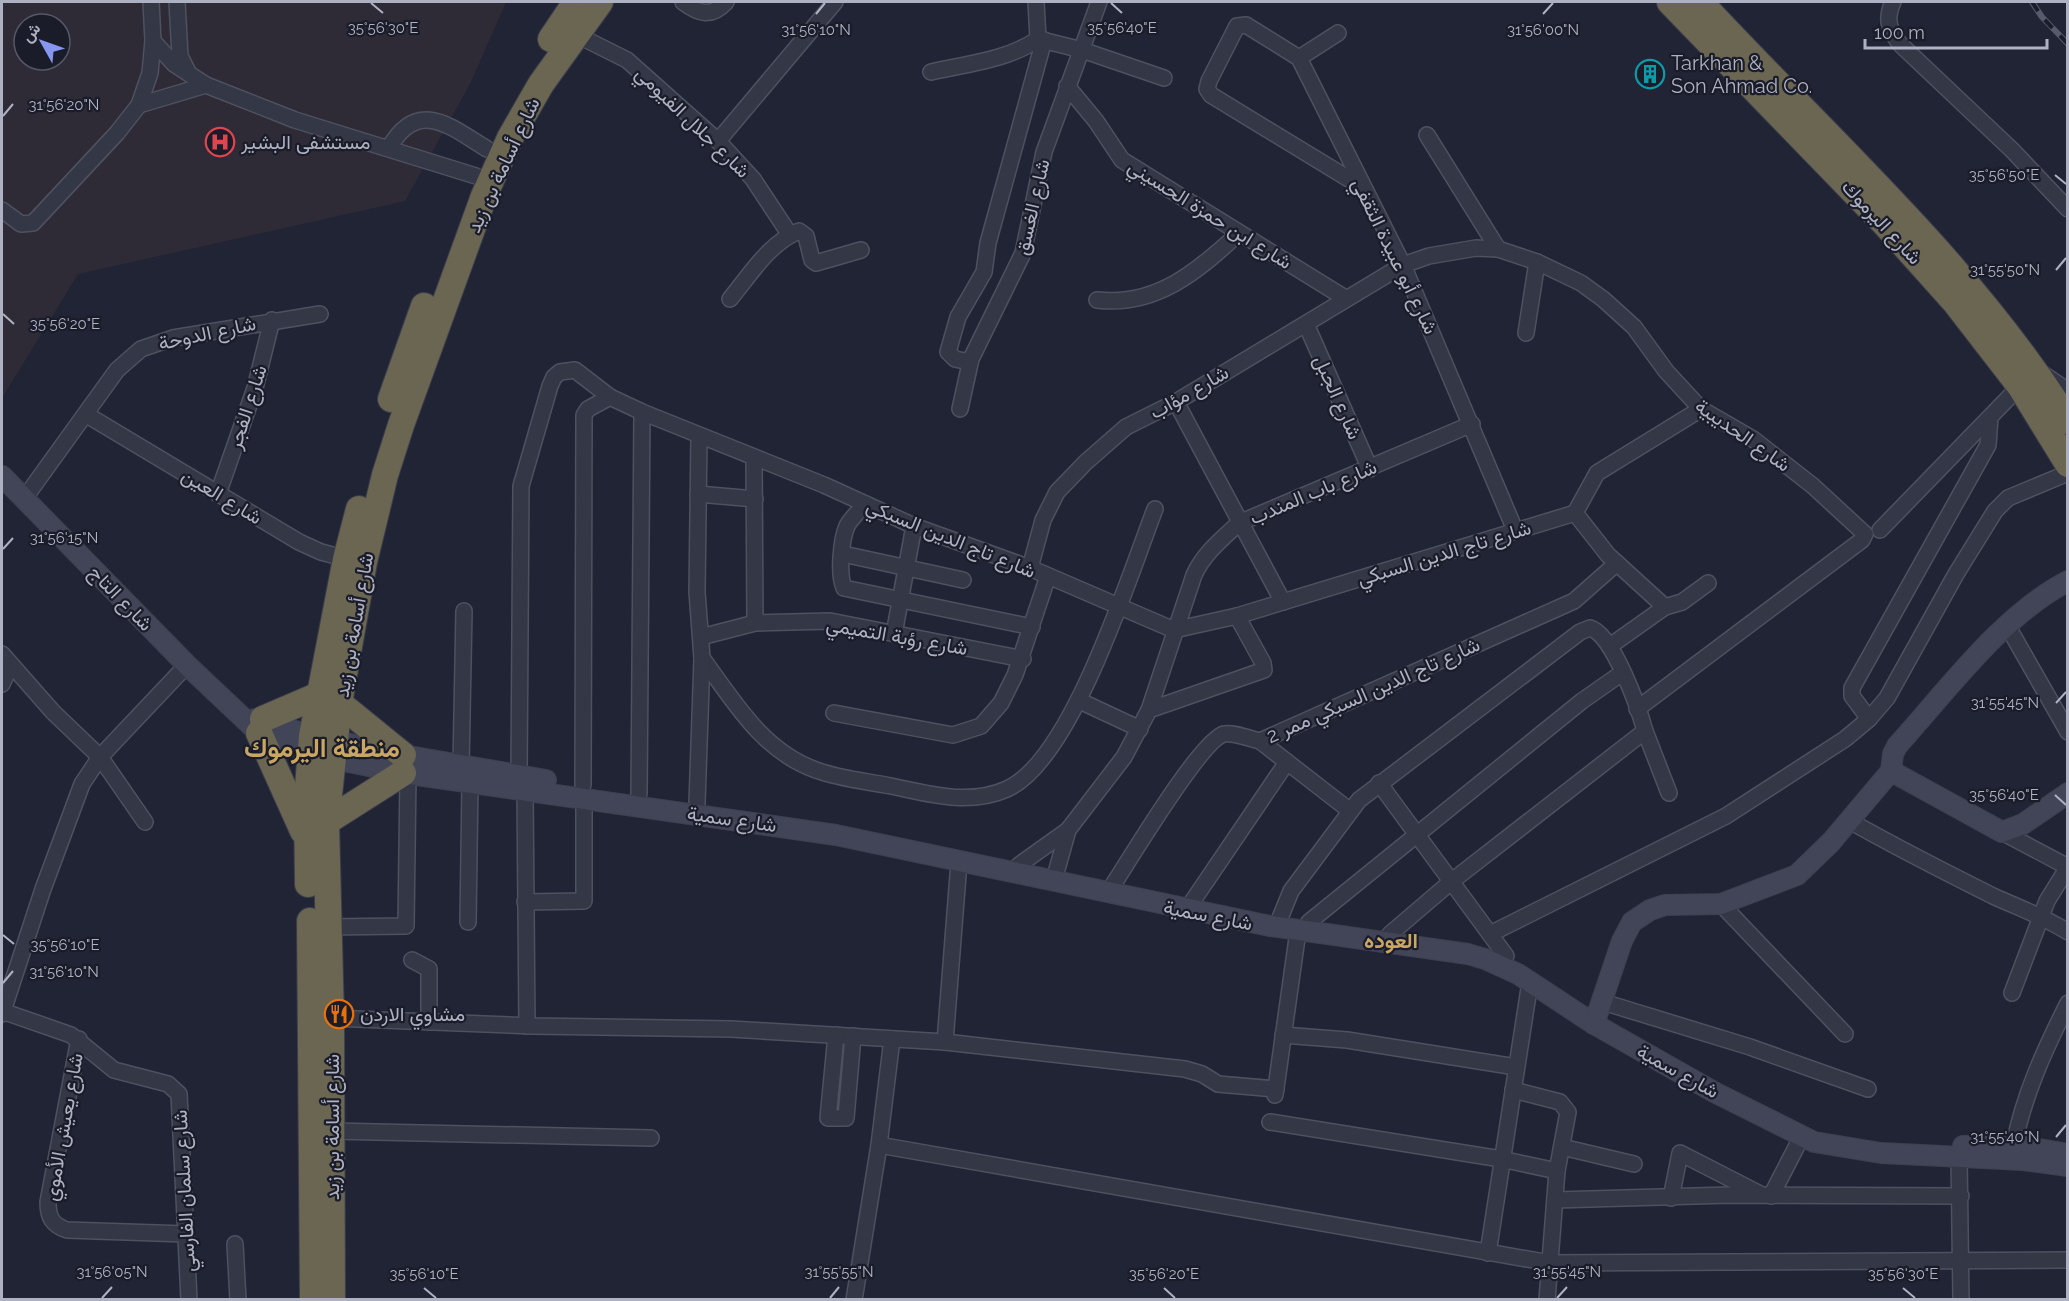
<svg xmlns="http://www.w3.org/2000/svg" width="2069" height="1301" font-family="Raleway,Vazirmatn,sans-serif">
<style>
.medical{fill:#2f2b36;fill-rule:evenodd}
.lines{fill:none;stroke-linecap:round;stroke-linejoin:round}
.street-casing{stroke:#4e5160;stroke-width:18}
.secondary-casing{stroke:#3d404e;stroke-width:22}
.highway-casing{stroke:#3b3e4c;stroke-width:28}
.street{stroke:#343745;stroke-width:15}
.secondary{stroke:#424557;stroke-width:20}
.highway{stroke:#6a6652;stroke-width:26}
.rail-casing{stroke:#565a6c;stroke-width:6}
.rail{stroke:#1a1c29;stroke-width:4;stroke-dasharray:11;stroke-linecap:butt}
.ticks{fill:none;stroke:#aeb1c2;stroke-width:2}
.labels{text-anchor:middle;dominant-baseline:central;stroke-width:4.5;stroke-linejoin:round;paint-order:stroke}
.poi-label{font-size:20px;fill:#aeb1c2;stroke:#1a1c29;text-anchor:start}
.street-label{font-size:20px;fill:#aeb1c2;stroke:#1a1c29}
.neighbourhood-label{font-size:21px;font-weight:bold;fill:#c9a762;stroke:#1a1c29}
.district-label{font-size:26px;font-weight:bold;fill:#c9a762;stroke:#1a1c29}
.ticks-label{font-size:15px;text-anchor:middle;fill:#aeb1c2;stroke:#1a1c29;stroke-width:4.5;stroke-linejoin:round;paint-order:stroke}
</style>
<rect width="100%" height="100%" fill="#212434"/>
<path class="medical" d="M2,2h504l-35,80 -66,119 -327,73 -76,124zM24,24h36v36h-36z"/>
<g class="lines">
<g class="street-casing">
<g id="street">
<path d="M151,2l2,39"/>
<path d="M177,2l3,54 8,16"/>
<path d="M683,2c16,12 28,16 43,0"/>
<path d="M1893,2c-8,17 -4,29 8,43l111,105 56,59"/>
<path d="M575,34l52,26 91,81 35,38 37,56"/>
<path d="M1038,39l44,11 82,28"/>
<path d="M1299,58l39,-25"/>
<path d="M931,72c35,-8 77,-12 107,-33l-2,-37"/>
<path d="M1067,86l29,35 26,39 223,138"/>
<path d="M139,105l11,-32 3,-32 21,23 32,21"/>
<path d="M1427,135l71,114"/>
<path d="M718,141l117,-139"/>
<path d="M389,148c29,-51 62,-21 98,1"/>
<path d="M1362,187l-151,-92 -4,-6 2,-8 28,-55 9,-1 53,33 104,207 112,265"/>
<path d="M2,210l19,14 12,-1 84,-90 22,-28 67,-20 89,35 181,56"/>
<path d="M730,299c20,-24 39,-56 69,-68l7,5 6,24 4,3 45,-13"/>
<path d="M1097,300c59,7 101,-29 142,-67"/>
<path d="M1306,324l64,145"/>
<path d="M1526,333l11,-71"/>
<path d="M970,362l-15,-3 -7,-7 10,-35 26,-45 4,-29 56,-203"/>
<path d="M2043,374l25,17"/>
<path d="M1176,402l107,200"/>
<path d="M960,409l11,-50 52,-106 21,-101 55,-150"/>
<path d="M87,415l212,127 22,10 30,8"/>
<path d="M754,458l1,165"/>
<path d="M218,494l37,-106 17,-68"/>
<path d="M698,494l57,5"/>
<path d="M24,499l93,-129 24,-21 32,-11 147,-24"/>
<path d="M866,504c-7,7 -15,14 -19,22 -6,14 -9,48 -3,62l188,39"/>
<path d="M1575,513l33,42 57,52 17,-5 26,-19"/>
<path d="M1575,513l22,-40 104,-64"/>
<path d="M1880,530l140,-144"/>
<path d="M843,554l120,26"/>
<path d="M1030,568l13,-48 14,-28 29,-30 40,-35 50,-25 227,-137 26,-9 47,-8 22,1 39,13 44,21 22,16 31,28 32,44 35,38 52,30 60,47 52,48 -3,6 -225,169"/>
<path d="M2007,625l61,107"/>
<path d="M894,634l20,-108"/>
<path d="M701,637l54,-14 75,-2 193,38"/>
<path d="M1610,646l55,-39"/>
<path d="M2,654l51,58 47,45 45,65"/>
<path d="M702,658c32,43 60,93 114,112 24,9 50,11 75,16 38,8 78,20 116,3 65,-29 122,-213 148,-280"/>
<path d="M2,684l9,-19"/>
<path d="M1080,701l60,28"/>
<path d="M1149,710l115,-40 -1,-7 -26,-47"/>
<path d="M834,713l119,22 28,-9 20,-23 14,-28 33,-99"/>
<path d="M1869,719l-17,-23v-8l136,-243 2,-28"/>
<path d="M1645,731l24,62"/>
<path d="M1260,741l89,69"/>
<path d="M461,766l3,-155"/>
<path d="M519,775l2,-289 29,-100 4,-9 6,-5 15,-2 35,27 32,15 182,73 90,41 116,42 144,62 63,-14 338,-103"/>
<path d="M1379,783l127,173"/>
<path d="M583,785l1,-370 4,-6 22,-12"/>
<path d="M525,790l2,236"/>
<path d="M639,794l3,-382"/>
<path d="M697,803l5,-145 -5,-66 2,-156"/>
<path d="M1850,821c47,27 95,51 143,75 26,12 50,20 75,36"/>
<path d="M2002,832l66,35"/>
<path d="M1019,865l49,-35 56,-73 25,-47 45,-135c10,-22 28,-36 45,-52l233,-99"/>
<path d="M1056,873l12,-43"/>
<path d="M1113,885c17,-26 88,-145 111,-151 10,-2 26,5 36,7l314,-140 43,-38"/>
<path d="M525,902l59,-1v-103"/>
<path d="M1192,902l95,-140"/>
<path d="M1721,904l124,130"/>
<path d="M1280,918l11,-27 68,-91 221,-168 10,-4c23,6 49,81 55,103l-193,150 -62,53"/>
<path d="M468,922l2,-139"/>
<path d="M1309,922l273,-221 40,-28"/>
<path d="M327,927l79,-1 2,-152"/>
<path d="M1490,934l236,-118 119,-77 24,-20 18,-21 69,-124 39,-63 13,-13 60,-25"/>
<path d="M412,960l17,9v53"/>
<path d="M2012,993l35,-92 21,-34"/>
<path d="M1603,1002l147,45 118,42"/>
<path d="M2,1011l69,24 43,35 54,14 11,10 10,206"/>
<path d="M2,1014l41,-125 39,-105 18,-27 87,-92"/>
<path d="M331,1018l202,8 198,3 214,13 14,-180"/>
<path d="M836,1035l-8,83h18l7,-82"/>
<path d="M1283,1035l64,5 169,27"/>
<path d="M79,1039l-31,163c0,15 4,23 19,28l119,4"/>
<path d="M945,1042l240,27 17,5 16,10 58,5"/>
<path d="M1513,1090l47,12 8,10 -11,59 -10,129"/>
<path d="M1275,1095l23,-164"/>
<path d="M1270,1122l231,37 56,12"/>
<path d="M332,1131l319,7"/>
<path d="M879,1145l671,118 518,-3"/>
<path d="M2014,1145c10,-51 31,-96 54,-142"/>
<path d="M1562,1147l72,17"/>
<path d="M1959,1158l2,142"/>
<path d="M1771,1196l31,-60"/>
<path d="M1671,1198l9,-45 80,41"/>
<path d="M1555,1200l175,-5 231,1"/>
<path d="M235,1244l3,56"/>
<path d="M1488,1253l42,-271"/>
<path d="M854,1300l25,-155 13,-106"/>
</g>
</g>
<g class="secondary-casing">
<g id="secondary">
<path d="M2,476l185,189 72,68 51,21 93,19 433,62 434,91 198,28 17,5 33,15 76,50 120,68 100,50 67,11 142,7 45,6"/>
<path d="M255,719l57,17 91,19 143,25"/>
<path d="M1891,771l111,61 21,-8 45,-31"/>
<path d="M1594,1024l28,-83 10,-19 18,-12 15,-5 56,-1 76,-29 34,-33 60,-71 2,-17 4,-8c49,-54 106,-132 171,-165"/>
<path d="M1963,1146l51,-1 54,9"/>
</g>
</g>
<g class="highway-casing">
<g id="highway">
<path d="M1670,2l216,223 69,77 65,84 48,78"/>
<path d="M1700,2c126,136 268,260 368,419"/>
<path d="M551,39l25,-37"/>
<path d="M391,399l33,-93"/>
<path d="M339,703l64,52"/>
<path d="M263,719l56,-24"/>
<path d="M259,733l44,98"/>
<path d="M326,822l77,-49"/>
<path d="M308,884l-1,-84 5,-64 34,-177 13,-50"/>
<path d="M310,921l3,379"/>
<path d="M332,1300l-1,-282 -5,-196 13,-119 25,-141 21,-87 16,-50 83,-229 26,-58 31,-54 59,-82"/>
</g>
</g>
<use href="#street" class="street"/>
<use href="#secondary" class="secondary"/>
<use href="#highway" class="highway"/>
<g class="rail-casing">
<path id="rail" d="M2032,2l10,15 26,27"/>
</g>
<use href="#rail" class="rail"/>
</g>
<path class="ticks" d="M371,3l12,10M1111,3l11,10M816,14l9,-11M1543,14l10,-11M3,116l10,-12M2055,175l11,9M2056,270l10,-12M3,314l11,10M3,549l10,-11M2056,703l10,-11M2055,795l11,10M3,935l11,9M3,983l10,-12M2056,1137l10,-12M424,1288l12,10M1164,1288l11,10M1903,1288l12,10M102,1298l10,-11M830,1298l9,-11M1557,1298l10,-11"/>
<defs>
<g id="building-ring" transform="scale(1.5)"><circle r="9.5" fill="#1a1c29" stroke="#0f9aa8" stroke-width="1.5"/><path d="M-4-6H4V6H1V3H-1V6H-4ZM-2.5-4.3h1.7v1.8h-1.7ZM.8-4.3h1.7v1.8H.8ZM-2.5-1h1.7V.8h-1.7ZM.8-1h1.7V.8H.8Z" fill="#0f9aa8"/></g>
<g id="hospital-ring" transform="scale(1.5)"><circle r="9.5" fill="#1a1c29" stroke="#e0444e" stroke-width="1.5"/><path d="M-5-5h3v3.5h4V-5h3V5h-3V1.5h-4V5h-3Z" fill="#e0444e"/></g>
<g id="restaurant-ring" transform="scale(1.5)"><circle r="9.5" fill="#1a1c29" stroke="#e8710a" stroke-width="1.5"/><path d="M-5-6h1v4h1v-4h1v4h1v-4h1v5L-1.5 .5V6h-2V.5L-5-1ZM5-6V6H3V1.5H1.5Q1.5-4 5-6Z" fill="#e8710a"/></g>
</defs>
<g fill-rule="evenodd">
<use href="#building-ring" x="1650" y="74"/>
<use href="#hospital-ring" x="220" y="142"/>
<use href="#restaurant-ring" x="339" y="1014"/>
</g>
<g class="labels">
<g class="poi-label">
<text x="1671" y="63">Tarkhan &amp;<tspan x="1671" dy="23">Son Ahmad Co.</tspan></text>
<text x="241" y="142">مستشفى البشير</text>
<text x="360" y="1014">مشاوي الاردن</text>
</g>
<g class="street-label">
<text transform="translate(693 122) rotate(44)">شارع جلال الفيومي</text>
<text transform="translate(503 165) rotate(-65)">شارع أسامة بن زيد</text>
<text transform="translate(1032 207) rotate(-77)">شارع الغسق</text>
<text transform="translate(1210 214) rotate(32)">شارع ابن حمزة الحسيني</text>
<text transform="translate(1882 222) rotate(47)">شارع اليرموك</text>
<text transform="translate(1395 256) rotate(64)">شارع أبو عبيدة الثقفي</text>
<text transform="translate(207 333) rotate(-12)">شارع الدوحة</text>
<text transform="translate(1189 392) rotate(-30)">شارع مؤاب</text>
<text transform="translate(1338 397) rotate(66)">شارع الجبل</text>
<text transform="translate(247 407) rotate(-72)">شارع الفجر</text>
<text transform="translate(1743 435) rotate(35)">شارع الحديبية</text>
<text transform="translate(1313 492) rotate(-23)">شارع باب المندب</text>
<text transform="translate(222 496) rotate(31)">شارع العين</text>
<text transform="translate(951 538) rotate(22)">شارع تاج الدين السبكي</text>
<text transform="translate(1444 553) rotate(-17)">شارع تاج الدين السبكي</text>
<text transform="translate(121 598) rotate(46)">شارع التاج</text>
<text transform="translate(354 625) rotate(-80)">شارع أسامة بن زيد</text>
<text transform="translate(897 636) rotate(10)">شارع رؤبة التميمي</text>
<text transform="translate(1373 690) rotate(-24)">شارع تاج الدين السبكي ممر 2</text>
<text transform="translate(732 819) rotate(8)">شارع سمية</text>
<text transform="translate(1208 915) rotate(11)">شارع سمية</text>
<text transform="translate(1678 1071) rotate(29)">شارع سمية</text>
<text transform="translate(63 1127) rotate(-80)">شارع يعيش الأموي</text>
<text transform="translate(332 1127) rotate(-90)">شارع أسامة بن زيد</text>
<text transform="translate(184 1191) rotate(-93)">شارع سلمان الفارسي</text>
</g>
<g class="neighbourhood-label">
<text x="1391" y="940">العوده</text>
</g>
<g class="district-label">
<text x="322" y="748">منطقة اليرموك</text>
</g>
</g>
<g class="ticks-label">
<text x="383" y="33">35°56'30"E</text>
<text x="1122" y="33">35°56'40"E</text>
<text x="816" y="35">31°56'10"N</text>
<text x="1543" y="35">31°56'00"N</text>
<text x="64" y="110">31°56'20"N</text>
<text x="2004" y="180">35°56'50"E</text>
<text x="2005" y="275">31°55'50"N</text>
<text x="65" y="329">35°56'20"E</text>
<text x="64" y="543">31°56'15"N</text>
<text x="2005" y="708">31°55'45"N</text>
<text x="2004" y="800">35°56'40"E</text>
<text x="65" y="950">35°56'10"E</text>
<text x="64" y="977">31°56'10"N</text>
<text x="2005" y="1142">31°55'40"N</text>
<text x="112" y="1277">31°56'05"N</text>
<text x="839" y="1277">31°55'55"N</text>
<text x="1567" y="1277">31°55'45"N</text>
<text x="424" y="1279">35°56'10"E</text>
<text x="1164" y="1279">35°56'20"E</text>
<text x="1903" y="1279">35°56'30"E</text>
</g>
<rect width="2069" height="1301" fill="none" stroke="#aeb1c2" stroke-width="6"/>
<g transform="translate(42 42) rotate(310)"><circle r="28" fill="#1a1c29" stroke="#555866" stroke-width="1.5"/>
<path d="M0-4.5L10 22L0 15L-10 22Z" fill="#8796ee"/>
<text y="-9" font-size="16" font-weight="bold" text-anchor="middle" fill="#aeb1c2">ش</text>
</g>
<path d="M1865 39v9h182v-9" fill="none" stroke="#aeb1c2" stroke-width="3"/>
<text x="1874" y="39" font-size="18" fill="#aeb1c2" stroke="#1a1c29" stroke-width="4.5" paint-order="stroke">100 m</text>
</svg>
